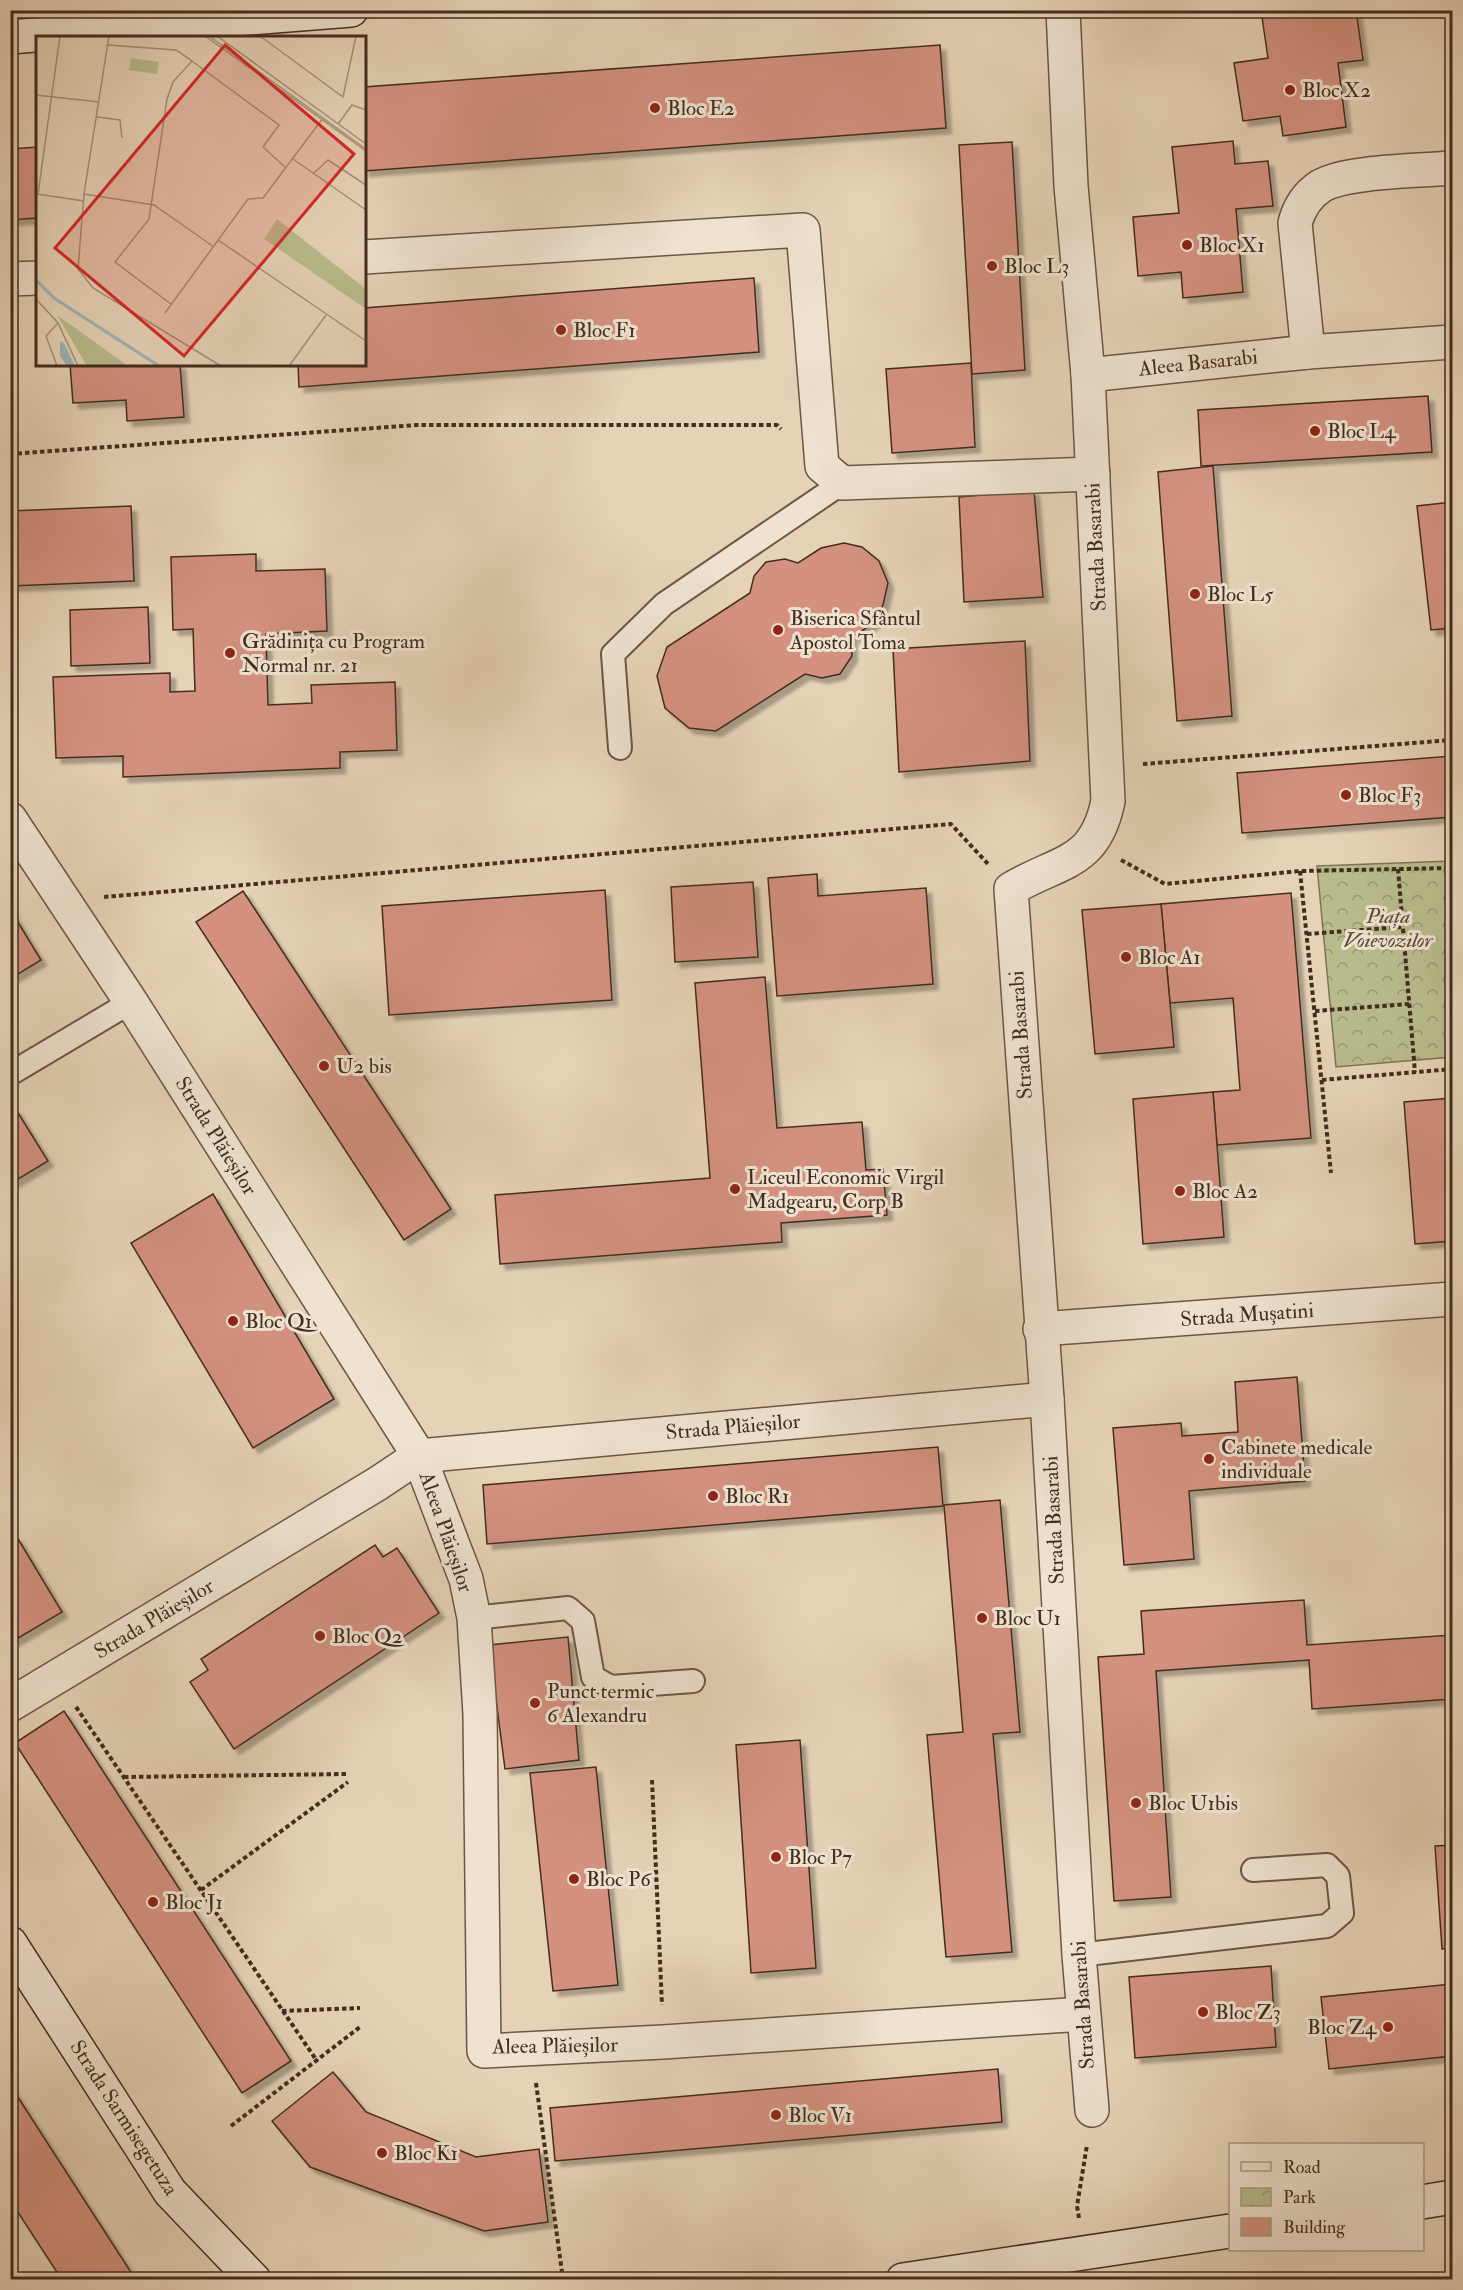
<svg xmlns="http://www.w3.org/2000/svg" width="1463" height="2290" font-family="'IM FELL Double Pica',serif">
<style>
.park{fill:url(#park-crowns);stroke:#7e7456;stroke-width:1.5}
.building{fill:#d49180;stroke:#432d1f;stroke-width:1.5;filter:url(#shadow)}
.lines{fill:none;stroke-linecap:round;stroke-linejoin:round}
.lane-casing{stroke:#6c5645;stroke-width:26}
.street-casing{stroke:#6c5645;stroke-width:36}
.secondary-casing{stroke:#432d1f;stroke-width:36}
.path{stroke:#432d1f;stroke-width:4;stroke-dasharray:4.5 3;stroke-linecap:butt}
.lane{stroke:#efe2d0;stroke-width:22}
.street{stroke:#efe2d0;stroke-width:33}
.secondary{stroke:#efe2d0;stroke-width:33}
.tram{stroke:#432d1f;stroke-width:1.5}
.poi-dot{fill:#8f2418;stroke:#efe2d0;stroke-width:2}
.labels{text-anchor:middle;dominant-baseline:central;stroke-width:6;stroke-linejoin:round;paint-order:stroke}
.poi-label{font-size:21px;fill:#432d1f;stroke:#efe2d0;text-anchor:start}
.street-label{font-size:21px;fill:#432d1f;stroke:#efe2d0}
.park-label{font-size:21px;font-style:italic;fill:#5a4935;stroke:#efe2d0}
.inset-river{fill:none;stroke:#9bb5b9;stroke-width:3}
.inset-road{fill:none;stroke:#a5917a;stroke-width:1.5}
.view{fill:#d62828;fill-opacity:0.15;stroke:#d62828;stroke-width:3}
.inset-edge{fill:none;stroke:#432d1f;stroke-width:3}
</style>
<defs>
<pattern id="park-crowns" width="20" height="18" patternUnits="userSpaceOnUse" patternTransform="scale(1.5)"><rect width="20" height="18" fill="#b8bb8c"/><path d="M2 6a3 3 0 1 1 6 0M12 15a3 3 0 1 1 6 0" fill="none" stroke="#979872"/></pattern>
<filter id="shadow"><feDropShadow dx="5.5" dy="5.5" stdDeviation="1.5" flood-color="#0004"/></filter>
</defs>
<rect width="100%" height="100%" fill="#e6d3b7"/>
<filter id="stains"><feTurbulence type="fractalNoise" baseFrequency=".00333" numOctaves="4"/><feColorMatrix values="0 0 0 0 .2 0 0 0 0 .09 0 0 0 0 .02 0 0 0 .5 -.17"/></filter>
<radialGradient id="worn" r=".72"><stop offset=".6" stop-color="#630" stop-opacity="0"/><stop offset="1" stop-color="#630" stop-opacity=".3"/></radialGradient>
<path class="park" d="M1452,861v196l-116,10 -19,-201z"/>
<g class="building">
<path d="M1261,10h43v4l52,-4 7,50 -25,3 8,64 -63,9 -3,-20 -37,5 -9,-58 34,-5z"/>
<path d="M940,45l6,83 -582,43v-84z"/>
<path d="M1233,141l2,23 33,-3 5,45 -37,3 7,83 -60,6 -2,-26 -43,4 -5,-59 46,-4 -7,-66z"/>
<path d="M1012,142l13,228 -53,4 -13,-229z"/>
<path d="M38,147v71l-28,2v-71z"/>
<path d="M754,278l5,74 -460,35 -1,-23h66v-56z"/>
<path d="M971,363l4,84 -83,6 -6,-84z"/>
<path d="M70,364h110l4,53 -57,4 -1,-21 -53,3z"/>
<path d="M1428,396l4,56 -231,14 -3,-56z"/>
<path d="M1213,466l19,250 -55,5 -19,-249z"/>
<path d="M1034,490l9,107 -79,5 -5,-105z"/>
<path d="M1452,502v126l-21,2 -14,-124z"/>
<path d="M131,506l3,75 -124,5v-75z"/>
<path d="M844,543l18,4 17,14 9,22 -5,22 -9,18 -23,15 1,18 -12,18 -18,4 -17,-4 -89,57 -27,-3 -24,-20 -8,-32 10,-29 83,-54 4,-17 12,-14 19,-3 13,4 23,-15z"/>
<path d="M256,554v17l69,-2 2,62 -61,3 2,71 44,-2 -1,-18 84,-3 2,68 -57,2v16l-217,9v-21l-67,2 -3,-81 117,-4v19l25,-1 -2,-62 -20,1 -2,-73z"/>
<path d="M148,607l2,56 -79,3 -1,-56z"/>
<path d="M1025,641l5,120 -131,11 -6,-123z"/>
<path d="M1452,756v61l-210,16 -5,-60z"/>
<path d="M817,874l1,22 108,-8 7,96 -156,12 -9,-118z"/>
<path d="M753,882l5,75 -83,5 -4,-75z"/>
<path d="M605,890l7,110 -223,15 -7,-109z"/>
<path d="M243,891l208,318 -47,31 -208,-318z"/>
<path d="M1291,893l20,245 -94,7 -4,-53 27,-2 -7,-92 -63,5 -9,-99z"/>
<path d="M1161,904l13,143 -79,7 -13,-144z"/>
<path d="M10,909l31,51 -31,19z"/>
<path d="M765,977l12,151 85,-6 4,48 17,-1 4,46 -106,8 1,19 -282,22 -5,-69 215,-17 -15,-195z"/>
<path d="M1213,1092l11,145 -81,7 -10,-145z"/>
<path d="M1452,1098v143l-37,3 -11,-142z"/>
<path d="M15,1108l33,53 -38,23v-73z"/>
<path d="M213,1194l121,205 -81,49 -122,-205z"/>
<path d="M1297,1377l8,104 -116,10 5,68 -70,6 -11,-137 68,-5 1,13 56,-4 -3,-50z"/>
<path d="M938,1447l5,59 -456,38 -4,-59z"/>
<path d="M1000,1500l20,232 -27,2 19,218 -66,5 -19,-222 36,-3 -19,-227z"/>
<path d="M17,1537l45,75 -52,31v-102z"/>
<path d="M375,1545l8,12 14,-9 42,65 -205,136 -44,-67 18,-12 -7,-11z"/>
<path d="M1304,1600l3,45 145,-10v64l-140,10 -3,-49 -153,11 15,226 -57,4 -16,-244 46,-3 -3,-43z"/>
<path d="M568,1637l11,123 -74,9 -16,-124z"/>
<path d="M64,1711l227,350 -49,32 -227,-350z"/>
<path d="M800,1740l16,228 -65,5 -15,-228z"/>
<path d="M596,1767l22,218 -65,6 -23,-218z"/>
<path d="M1452,1845v103l-10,1 -7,-103z"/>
<path d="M1271,1966l5,81 -141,11 -6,-81z"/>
<path d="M1452,1984v72l-123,13 -8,-72z"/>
<path d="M998,2069l4,53 -447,39 -5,-53z"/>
<path d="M333,2072l33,40 110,45 63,-8 9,73 -64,9 -174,-64 -38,-46z"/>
<path d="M10,2085l126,195h-74l-52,-80z"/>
</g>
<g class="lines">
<g class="lane-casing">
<g id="lane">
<path d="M620,748l-7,-94 51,-50 178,-121"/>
<path d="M10,1074l121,-72"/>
<path d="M474,1618l94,-10 15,13 10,56 18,10 82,-6"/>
<path d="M1079,1955l248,-29 15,-13 -4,-37 -11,-11 -74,5"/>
</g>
</g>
<g class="street-casing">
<g id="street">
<path d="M1063,10l8,176 17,189 20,426c-13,64 -48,59 -97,88l36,510 32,556 13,155"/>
<path d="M364,257l439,-27 19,236 20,17 251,-9"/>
<path d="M10,279l28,-1"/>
<path d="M1308,352l-13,-129c4,-15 12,-28 26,-37 25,-15 99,-15 131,-18"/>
<path d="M1088,375l220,-23 144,-10"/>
<path d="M10,819l121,183 288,454 47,123 8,39 6,96 4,337 179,-9 420,-28"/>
<path d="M1040,1329l412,-30"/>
<path d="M10,1705l367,-221 42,-28 628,-57"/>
</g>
</g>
<g class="secondary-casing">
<g id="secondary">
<path d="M10,37l341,-27"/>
<path d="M10,1943l160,249 84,88"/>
<path d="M1422,2202l30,-5"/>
<path d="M903,2280l327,-49"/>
</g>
</g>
<g class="path">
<path d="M10,454l407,-29h360l4,4"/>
<path d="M1143,764l309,-24"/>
<path d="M1121,860l44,24 135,-13 152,-3"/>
<path d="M1398,869l17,203"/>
<path d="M1300,871l31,302"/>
<path d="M104,897l847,-73 37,40"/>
<path d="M1307,934l96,-7"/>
<path d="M1315,1011l94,-7"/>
<path d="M1322,1080l130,-11"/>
<path d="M76,1707l241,354"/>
<path d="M124,1777l223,-3"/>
<path d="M652,1780l10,225"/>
<path d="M201,1890l147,-108"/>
<path d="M282,2011l78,-3"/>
<path d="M536,2083l26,189"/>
<path d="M231,2126l129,-99"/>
<path d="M1079,2218l-2,-12 10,-61"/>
</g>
<use href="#lane" class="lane"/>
<use href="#street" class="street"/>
<use href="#secondary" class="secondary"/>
<path class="tram" d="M10,17l85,-7"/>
</g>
<g class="poi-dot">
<circle cx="1290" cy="90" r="6"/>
<circle cx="655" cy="108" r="6"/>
<circle cx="1187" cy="245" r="6"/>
<circle cx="992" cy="266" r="6"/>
<circle cx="561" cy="330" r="6"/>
<circle cx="1315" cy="431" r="6"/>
<circle cx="1195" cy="594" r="6"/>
<circle cx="778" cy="630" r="6"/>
<circle cx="230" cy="653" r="6"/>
<circle cx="1346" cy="795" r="6"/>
<circle cx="1126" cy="957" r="6"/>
<circle cx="324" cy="1066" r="6"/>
<circle cx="735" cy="1189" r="6"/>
<circle cx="1180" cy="1191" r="6"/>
<circle cx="233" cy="1321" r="6"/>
<circle cx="1209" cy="1459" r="6"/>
<circle cx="713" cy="1496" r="6"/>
<circle cx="982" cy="1618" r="6"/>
<circle cx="320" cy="1636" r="6"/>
<circle cx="535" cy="1703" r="6"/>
<circle cx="1136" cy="1803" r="6"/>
<circle cx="776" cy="1857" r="6"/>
<circle cx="574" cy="1879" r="6"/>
<circle cx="153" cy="1902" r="6"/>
<circle cx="1203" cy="2012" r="6"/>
<circle cx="1388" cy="2027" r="6"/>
<circle cx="776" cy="2115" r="6"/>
<circle cx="382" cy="2153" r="6"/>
</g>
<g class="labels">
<g class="poi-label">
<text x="1302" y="90">Bloc X2</text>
<text x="667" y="108">Bloc E2</text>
<text x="1199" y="245">Bloc X1</text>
<text x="1004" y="266">Bloc L3</text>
<text x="573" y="330">Bloc F1</text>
<text x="1327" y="431">Bloc L4</text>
<text x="1207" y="594">Bloc L5</text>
<text x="790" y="618">Biserica Sfântul<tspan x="790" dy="24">Apostol Toma</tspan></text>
<text x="242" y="641">Grădinița cu Program<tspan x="242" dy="24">Normal nr. 21</tspan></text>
<text x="1358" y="795">Bloc F3</text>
<text x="1138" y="957">Bloc A1</text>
<text x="336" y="1066">U2 bis</text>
<text x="747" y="1177">Liceul Economic Virgil<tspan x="747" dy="24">Madgearu, Corp B</tspan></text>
<text x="1192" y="1191">Bloc A2</text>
<text x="245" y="1321">Bloc Q1</text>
<text x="1221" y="1447">Cabinete medicale<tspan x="1221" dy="24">individuale</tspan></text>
<text x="725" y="1496">Bloc R1</text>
<text x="994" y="1618">Bloc U1</text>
<text x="332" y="1636">Bloc Q2</text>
<text x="547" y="1691">Punct termic<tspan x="547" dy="24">6 Alexandru</tspan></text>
<text x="1148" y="1803">Bloc U1bis</text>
<text x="788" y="1857">Bloc P7</text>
<text x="586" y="1879">Bloc P6</text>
<text x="165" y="1902">Bloc J1</text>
<text x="1215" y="2012">Bloc Z3</text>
<text x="1376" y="2027" text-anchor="end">Bloc Z4</text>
<text x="788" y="2115">Bloc V1</text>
<text x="394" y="2153">Bloc K1</text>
</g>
<g class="street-label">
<text transform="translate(1198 363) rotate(-6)">Aleea Basarabi</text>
<text transform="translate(1096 547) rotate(-93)">Strada Basarabi</text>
<text transform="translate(1021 1035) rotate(-94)">Strada Basarabi</text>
<text transform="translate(216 1136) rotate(58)">Strada Plăieșilor</text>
<text transform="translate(1247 1315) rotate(-4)">Strada Mușatini</text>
<text transform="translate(733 1427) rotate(-5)">Strada Plăieșilor</text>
<text transform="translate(1054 1520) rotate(-93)">Strada Basarabi</text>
<text transform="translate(446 1532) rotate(71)">Aleea Plăieșilor</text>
<text transform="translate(154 1619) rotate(-31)">Strada Plăieșilor</text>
<text transform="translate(1083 2005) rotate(-94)">Strada Basarabi</text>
<text transform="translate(555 2046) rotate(-1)">Aleea Plăieșilor</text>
<text transform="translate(124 2118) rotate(57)">Strada Sarmisegetuza</text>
</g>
<g class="park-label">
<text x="1388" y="916">Piața<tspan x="1388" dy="24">Voievozilor</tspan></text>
</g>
</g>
<g transform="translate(36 36)">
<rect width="330" height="330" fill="#e6d3b7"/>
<path d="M21,279l71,51h-41z" fill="#b8bb8c"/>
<path d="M95,22l28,4 -2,12 -28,-4zM241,183l89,70v20l-102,-70z" fill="#b8bb8c"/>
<path d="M24,305l4,2 11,23h-8l-7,-10z" fill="#9bb5b9"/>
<path class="inset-river" d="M0,244l18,18 105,68"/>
<path class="inset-road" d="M73,0l-25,158 -6,75 15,19 128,78M169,0l161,115M173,0l157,113M181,0l149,108M224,0l83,61 13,-61M72,9l68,5 16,11 -19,21 -6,17 -18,120 -34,43 56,42M156,25l87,64 -16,22 23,21M0,59l63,7M61,81l23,3 2,18M302,88l14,-19 14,5M257,123l73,51M278,137l14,-13 38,25M1,158l47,7M2,158l22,-158M48,158l70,11 60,42M182,204l148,101M0,263l22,24 20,43M129,277l83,-114 15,-1 60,-80M21,330l-11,-30 12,-13M253,330l37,-51"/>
<path class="view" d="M189,9l129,109 -170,202 -129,-108z"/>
<rect width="330" height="330" class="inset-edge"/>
</g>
<rect width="1463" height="2290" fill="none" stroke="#e6d3b7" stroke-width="36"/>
<rect x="12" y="12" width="1439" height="2266" fill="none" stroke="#432d1f" stroke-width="3"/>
<rect x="18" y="18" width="1427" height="2254" fill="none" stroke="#432d1f" stroke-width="1.5"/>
<rect x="1229" y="2143" width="195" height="108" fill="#efe2d0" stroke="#aa9a89" stroke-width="1.5"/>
<rect x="1241" y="2162" width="30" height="9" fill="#efe2d0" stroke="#aa9a89" stroke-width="1.5"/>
<text x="1283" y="2173" font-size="18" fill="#432d1f">Road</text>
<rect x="1241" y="2188" width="30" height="18" fill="url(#park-crowns)" stroke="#aa9a89" stroke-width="1.5"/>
<text x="1283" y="2203" font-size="18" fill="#432d1f">Park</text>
<rect x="1241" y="2218" width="30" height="18" fill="#d49180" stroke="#aa9a89" stroke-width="1.5"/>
<text x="1283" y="2233" font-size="18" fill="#432d1f">Building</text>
<rect width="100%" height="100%" filter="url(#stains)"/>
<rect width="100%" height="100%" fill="url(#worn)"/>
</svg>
